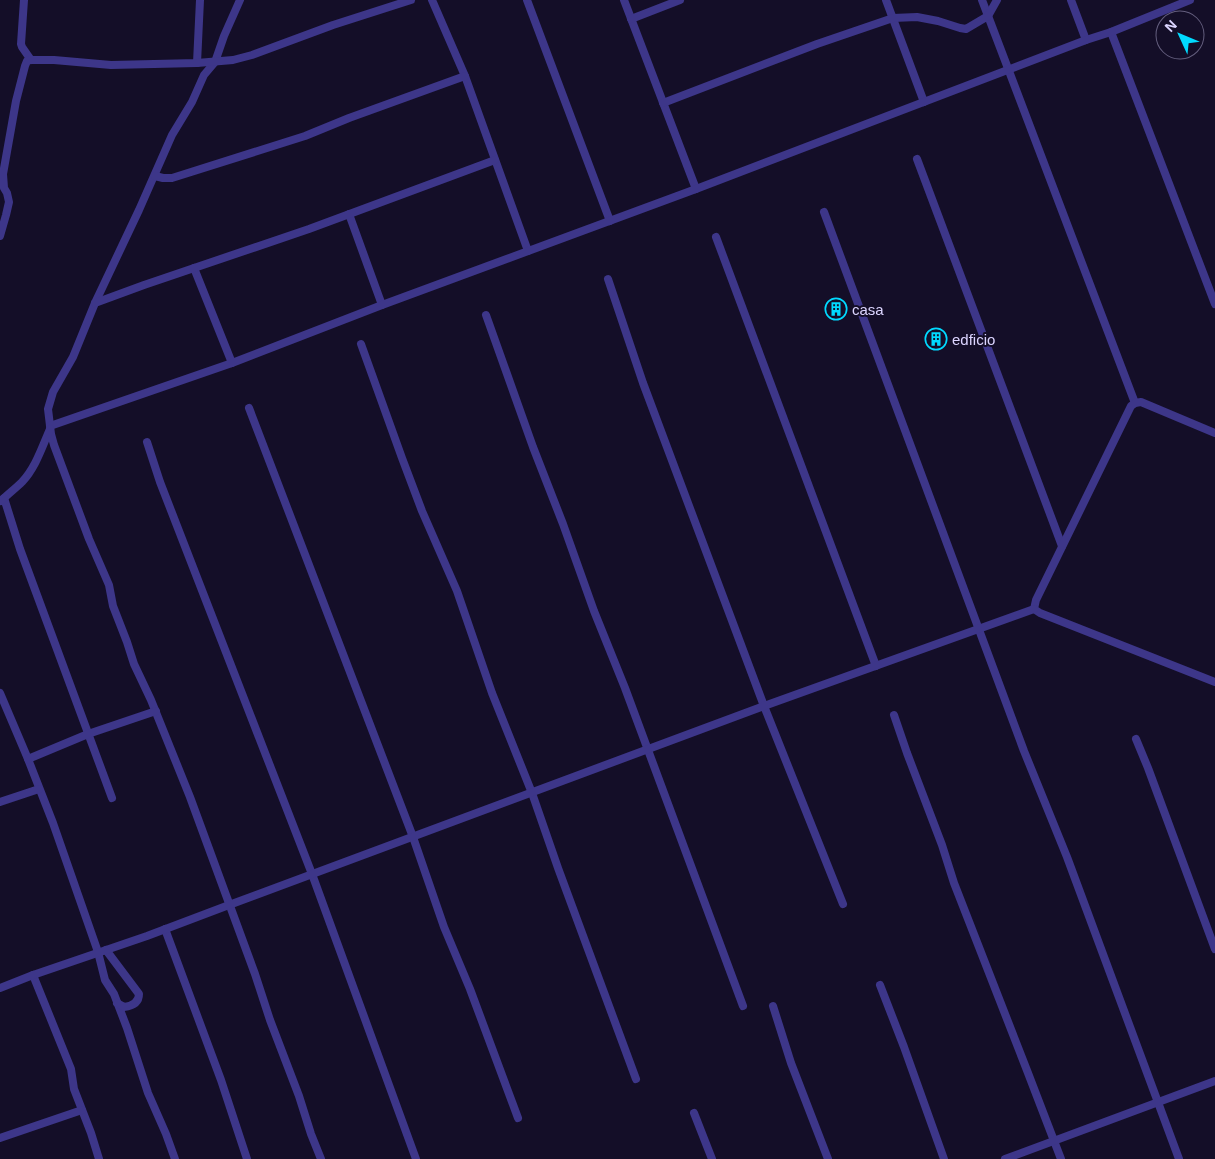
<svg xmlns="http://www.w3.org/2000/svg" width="1215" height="1159" font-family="Helvetica,sans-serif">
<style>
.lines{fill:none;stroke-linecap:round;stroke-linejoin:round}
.street{stroke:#3d3689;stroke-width:8}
.labels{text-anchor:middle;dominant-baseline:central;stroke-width:4;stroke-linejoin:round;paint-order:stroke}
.poi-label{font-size:15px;fill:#dcd5ff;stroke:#140e28;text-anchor:start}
</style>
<rect width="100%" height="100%" fill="#140e28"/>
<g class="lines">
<g class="street">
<path d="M24,0l-3,44 1,3 9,13"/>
<path d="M240,0l-16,36 -9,26 -11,13 -12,27 -20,33 -33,75 -44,93 -22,54 -20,35 -5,17 3,25 3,11 35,94 20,46 4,21 14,36 7,22 17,36 39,97 65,177 15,46 29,76 12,38 10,25"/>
<path d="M432,0l33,76 63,175"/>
<path d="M527,0l83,221"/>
<path d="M624,0l72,189"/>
<path d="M886,0l38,102"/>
<path d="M982,0l153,403"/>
<path d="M1071,0l15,40"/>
<path d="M631,19l49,-19"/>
<path d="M1111,32l104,272"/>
<path d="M197,63l3,-63"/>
<path d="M663,103l154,-59 76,-26 24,-1 21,4 22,7 6,1 22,-13 9,-16"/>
<path d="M917,159l145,387"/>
<path d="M155,176l8,2h9l133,-42 44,-18 116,-42"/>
<path d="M824,212l200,539 43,106 112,302"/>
<path d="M349,214l33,91"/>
<path d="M0,236l6,-21 3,-13 -2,-9 -3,-5 -1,-14 13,-73 9,-35 2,-5 2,-1h25l57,5 86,-2 36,-3 19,-5 81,-30 78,-25"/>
<path d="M716,237l160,429"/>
<path d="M194,268l38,95"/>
<path d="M608,279l35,104 121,323 79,198"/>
<path d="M95,303l49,-18 165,-56 186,-69"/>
<path d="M486,315l47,132 30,77 31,87 31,77 118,318"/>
<path d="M361,344l41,114 20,53 35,80 35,102 40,100 26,75 78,211"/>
<path d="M249,408l164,429 31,90 26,62 48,129"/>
<path d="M50,426l182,-63 150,-58 314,-116 390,-149 25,-8 79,-32"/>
<path d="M1215,433l-74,-31 -6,1 -4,3 -95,194 -2,9 6,4 175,69"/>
<path d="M147,442l13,40 152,392 104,285"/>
<path d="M4,498l16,51 92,249"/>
<path d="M1,501c7,-7 15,-13 21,-19 14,-15 20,-35 28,-53"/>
<path d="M0,693l28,66 25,64 45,129 7,28 9,14 13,34 21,65 18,41 9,25"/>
<path d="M894,715l13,38 35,92 12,38 74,190 33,86"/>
<path d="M1136,739l12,29 67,181"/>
<path d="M28,759l60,-25 68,-23"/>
<path d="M0,802l39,-13"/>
<path d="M165,929l56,151 26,79"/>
<path d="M106,950l33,44c0,9 -7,12 -15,13l-7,-4"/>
<path d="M33,975l38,94 3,20 17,44 8,26"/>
<path d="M880,985l24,62 40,112"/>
<path d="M0,988l33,-13 114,-39 82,-31 535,-199 270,-97"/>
<path d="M773,1006l18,57 37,96"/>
<path d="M694,1113l18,46"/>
<path d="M0,1138l82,-28"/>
<path d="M1005,1159l210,-78"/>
</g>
</g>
<defs>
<g id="building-ring" transform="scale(1.125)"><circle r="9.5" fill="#140e28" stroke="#01daff" stroke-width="1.5"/><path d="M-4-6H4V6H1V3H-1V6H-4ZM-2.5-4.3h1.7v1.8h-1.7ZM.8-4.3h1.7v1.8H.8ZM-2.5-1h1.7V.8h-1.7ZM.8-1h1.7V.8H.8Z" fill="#01daff"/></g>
</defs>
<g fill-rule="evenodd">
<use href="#building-ring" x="836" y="309"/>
<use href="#building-ring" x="936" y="339"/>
</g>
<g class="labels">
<g class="poi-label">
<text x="852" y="309">casa</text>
<text x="952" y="339">edficio</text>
</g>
</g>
<g transform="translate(1180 35) rotate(314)"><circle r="24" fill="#140e28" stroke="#645e7e"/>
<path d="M0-4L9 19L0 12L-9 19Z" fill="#01daff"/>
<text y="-8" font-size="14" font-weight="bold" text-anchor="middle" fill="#dcd5ff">N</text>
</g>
</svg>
